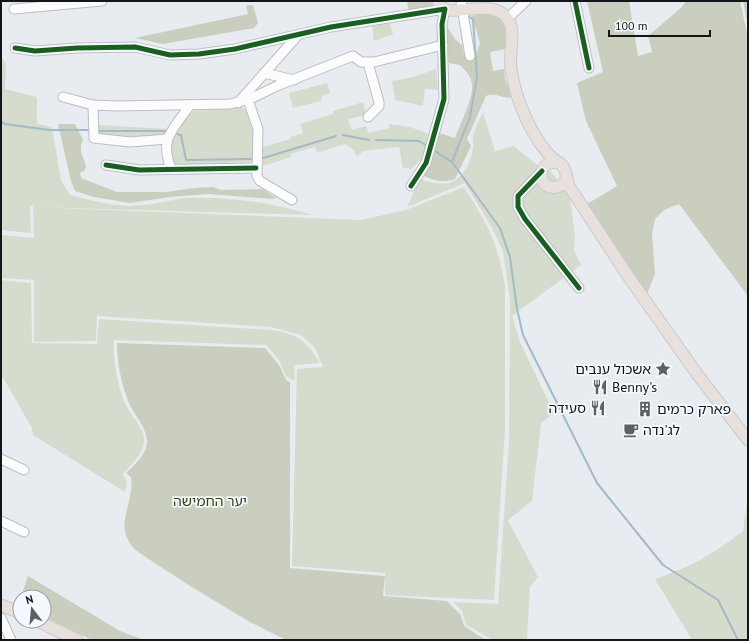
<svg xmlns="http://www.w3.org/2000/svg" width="749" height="641" font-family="'PT Sans','Noto Sans Hebrew',sans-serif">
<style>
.green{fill:#d6dccd}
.forest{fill:#c9cebe}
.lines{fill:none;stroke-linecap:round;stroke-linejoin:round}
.stream{stroke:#a1bbc7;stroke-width:2}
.minor-casing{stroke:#bbbec1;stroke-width:11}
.major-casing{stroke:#c8c9cb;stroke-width:13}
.minor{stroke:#fcfcfd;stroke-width:9}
.major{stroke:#e8e0dd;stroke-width:11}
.cycleway-casing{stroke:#f3f9ff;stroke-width:8}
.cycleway{stroke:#1b5e20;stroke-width:5}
.labels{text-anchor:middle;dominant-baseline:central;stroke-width:3.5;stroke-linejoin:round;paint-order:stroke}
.poi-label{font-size:14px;fill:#131618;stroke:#f3f9ff;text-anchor:start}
.park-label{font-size:14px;fill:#3a4109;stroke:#f3f9ff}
</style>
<rect width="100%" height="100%" fill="#e8ecf0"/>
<g class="green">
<path d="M389,21l4,13 -19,7 -2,-17z"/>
<path d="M1,51v5l5,8 -1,25 32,8v27l15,3 9,53 9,15c23,6 50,13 74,10 15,-1 28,-6 42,-7 41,-2 88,5 126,17l-278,-8 327,13 45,-10 58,-23c23,36 34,56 41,99v143l-11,171 -109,-5v-22l-93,-7 5,-197 26,-2 -8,-19 -14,-13 -30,-8 -174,-11 -1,25 -62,1v-62l-33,-2v-43l33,3 -1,-32h-3l1,27 -30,-3z"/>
<path d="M436,69l2,21 -13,-1 -2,17 -28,-6 -3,-19 21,-4z"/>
<path d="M327,83l3,10 -8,3 -1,5 -28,7 -4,-15z"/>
<path d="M363,102l3,13 -18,4 4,11 14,-4 3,7 20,-5v-4l21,3 19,7 -6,24 -12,11 -8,-1 -4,-21 -36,4 -6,6 -4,-8 -8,-5 -28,9 -2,-6 -24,7v3l-28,9v-19l28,-8 -1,-2 13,-4 -3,-9 33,-10v-3z"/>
<path d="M241,107c17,10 13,36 12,52l-2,3 -78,3c-11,-22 3,-34 16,-51l4,-3z"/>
<path d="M483,112l12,39 19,-5 22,18 13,5 21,27 5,41 -1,13 7,15 -69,51 8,26 34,71 -13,10 -9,78 -24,19 30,57 -8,10 -3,53h-34l-27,-15 -4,-14 -9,-9 45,2 11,-162 1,-142 -7,-49 -11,-23 -27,-45 -58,24 13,-28c31,12 48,0 53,-32 1,-3 -1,-6 0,-9 1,-8 6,-18 10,-26z"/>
<path d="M99,125l70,4 -3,8 -27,3 -41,-5z"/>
<path d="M1,280l30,3 1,60 65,1 2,-25 173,11c24,3 36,12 48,33l-26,2 1,16 -9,-5 -7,-16 -13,-15 -152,-5c-1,20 3,42 10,61 5,13 22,28 20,42 -2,12 -13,22 -21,31l4,8 -2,10 -92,-57 -1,-7 -31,-54z"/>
<path d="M747,503l1,137h-56l-37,-61c37,-13 57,-24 88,-48z"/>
</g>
<g class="forest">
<path d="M407,1h24l2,5 -24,5z"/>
<path d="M587,1h42l9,55 14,-4 -4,-16 33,-28 5,-7h54l8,37v258l-69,-92 -15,6 -9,9 -3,15 3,40 -8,20 -60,-90 30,-18 -31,-65 -9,-38 26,-11z"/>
<path d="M743,1h5v25z"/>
<path d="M249,5h4l5,18 -4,5 -91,16 -28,-6 113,-24 -2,-8z"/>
<path d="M482,13l12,1 12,9 -1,26 -15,3 3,19 11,-2 1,10 7,18c-9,3 -14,-5 -26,-1l-19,43 4,7 -16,33c-10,4 -23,2 -33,-4l9,-13 8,-29 16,5c5,-14 19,-40 17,-54 -1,-8 -7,-14 -12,-19l-11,-2 -4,-35 2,-1 9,13 6,5 2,10 4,4 7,-2 5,-14 -8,-27z"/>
<path d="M58,124h17l8,16c-5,10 0,16 3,26l-1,4 -5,3 1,5 36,14h49l28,-4 19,-1 8,3 41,-1 14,9 -4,1 -64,-5 -38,3 -40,6 -36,-6 -19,-6 -4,-10z"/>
<path d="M117,343l148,5 14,17 8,16 3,1v186l95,8 -2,20 64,5 14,14 3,11 22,14h-200l-38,-19 -58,-35 -52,-34c-28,-25 -3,-46 -7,-75l-5,-4c8,-8 20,-18 21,-30 1,-15 -14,-29 -19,-42 -7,-19 -11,-39 -11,-58z"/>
<path d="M28,576l92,55 24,9h-52l-48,-23v-20h-23z"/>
</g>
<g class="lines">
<g class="stream">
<path d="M1,122l4,2 44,6h41"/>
<path d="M100,131h67"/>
<path d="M177,134l4,1 5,25 65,-1"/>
<path d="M343,135l26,5"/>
<path d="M376,140l43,1 8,5"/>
<path d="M433,150l19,12 48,66 10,29 7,52 6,26 74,148 66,82 55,35 20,40"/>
<path d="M260,159l76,-23"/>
<path d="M452,162l18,-45 7,-40 -4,-58 -6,-3"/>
</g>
<g class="minor-casing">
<g id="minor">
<path d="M461,1l9,55"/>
<path d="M575,1l14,67"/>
<path d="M14,9l88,-8"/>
<path d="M508,18l18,-17"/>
<path d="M15,48l20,3 42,-3 58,-1 35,8 29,-1 36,-5 96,-22 114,-18 -3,15 2,75 -18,64 -15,23"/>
<path d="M368,63l11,39v4l-11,11"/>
<path d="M264,73l30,7"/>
<path d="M63,97l30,8 23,1 114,-2 20,-5 29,-14 74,-29 8,6h13l69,-17"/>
<path d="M248,100l10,29 -1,47 3,5 32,19"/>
<path d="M238,103l61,-69"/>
<path d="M93,105l1,33 36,4 37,-3"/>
<path d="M106,165l33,5 117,-2"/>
<path d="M171,169c-12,-31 2,-39 19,-64"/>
<path d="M542,171l-24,25v11l7,12 54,69"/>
<path d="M1,459l23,11"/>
<path d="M1,521l23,11"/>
<path d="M1,618l10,22"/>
</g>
</g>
<g class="major-casing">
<g id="major">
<path d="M438,1l4,6 6,3c16,2 38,-6 52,2 6,3 9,8 11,14 3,14 -2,29 0,43 4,29 23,77 48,94"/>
<path d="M567,176c-5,19 -30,12 -25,-4 1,-4 4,-8 8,-9 16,-5 16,13 19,23l59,90 69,98 51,66"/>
<path d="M1,605l19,8"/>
<path d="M37,621l40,19"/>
</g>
</g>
<use href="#minor" class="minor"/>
<use href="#major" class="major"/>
<g class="cycleway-casing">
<g id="cycleway">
<path d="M575,1l14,67"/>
<path d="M15,48l20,3 42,-3 58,-1 35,8 29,-1 36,-5 96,-22 114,-18 -3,15 2,75 -18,64 -15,23"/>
<path d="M106,165l33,5 117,-2"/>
<path d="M542,171l-24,25v11l7,12 54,69"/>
</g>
</g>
<use href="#cycleway" class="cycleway"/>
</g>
<defs>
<g id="sight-bare" transform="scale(1.2)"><path d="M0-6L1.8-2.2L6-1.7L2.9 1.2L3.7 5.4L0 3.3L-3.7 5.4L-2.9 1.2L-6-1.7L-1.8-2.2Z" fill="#5e6164" stroke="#f3f9ff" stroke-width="2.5" paint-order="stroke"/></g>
<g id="restaurant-bare" transform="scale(1.2)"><path d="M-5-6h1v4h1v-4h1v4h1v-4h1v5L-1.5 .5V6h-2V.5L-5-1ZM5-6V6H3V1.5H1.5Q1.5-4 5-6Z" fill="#5e6164" stroke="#f3f9ff" stroke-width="2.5" paint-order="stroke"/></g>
<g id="building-bare" transform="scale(1.2)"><path d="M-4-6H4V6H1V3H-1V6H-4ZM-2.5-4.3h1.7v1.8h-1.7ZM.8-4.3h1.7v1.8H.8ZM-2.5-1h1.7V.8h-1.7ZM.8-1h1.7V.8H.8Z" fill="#5e6164" stroke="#f3f9ff" stroke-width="2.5" paint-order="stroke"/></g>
<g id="cafe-bare" transform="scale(1.2)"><path d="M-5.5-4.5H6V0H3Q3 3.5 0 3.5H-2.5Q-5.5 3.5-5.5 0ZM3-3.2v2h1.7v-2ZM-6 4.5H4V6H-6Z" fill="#5e6164" stroke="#f3f9ff" stroke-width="2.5" paint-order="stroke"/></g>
</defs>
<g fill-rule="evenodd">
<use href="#sight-bare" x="663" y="369"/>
<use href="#restaurant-bare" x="600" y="387"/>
<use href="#restaurant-bare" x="598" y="408"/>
<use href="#building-bare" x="645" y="409"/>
<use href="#cafe-bare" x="631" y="430"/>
</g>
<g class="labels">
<g class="poi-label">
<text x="651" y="369" text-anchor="end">אשכול ענבים</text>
<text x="612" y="387">Benny's</text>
<text x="586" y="408" text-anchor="end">סעידה</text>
<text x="657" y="409">פארק כרמים</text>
<text x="643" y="430">לג'נדה</text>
</g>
<g class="park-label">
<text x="210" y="501">יער החמישה</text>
</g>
</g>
<rect width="749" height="641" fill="none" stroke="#131618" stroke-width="4"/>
<g transform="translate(32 609) rotate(344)"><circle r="19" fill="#f3f9ff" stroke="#999ea3"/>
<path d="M0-3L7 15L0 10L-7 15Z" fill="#5e6164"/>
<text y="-6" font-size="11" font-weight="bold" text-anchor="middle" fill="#131618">N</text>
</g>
<path d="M609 30v6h101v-6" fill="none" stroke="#131618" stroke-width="2"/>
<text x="615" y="30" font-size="12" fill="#131618" stroke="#f3f9ff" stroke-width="3" paint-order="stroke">100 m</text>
</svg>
